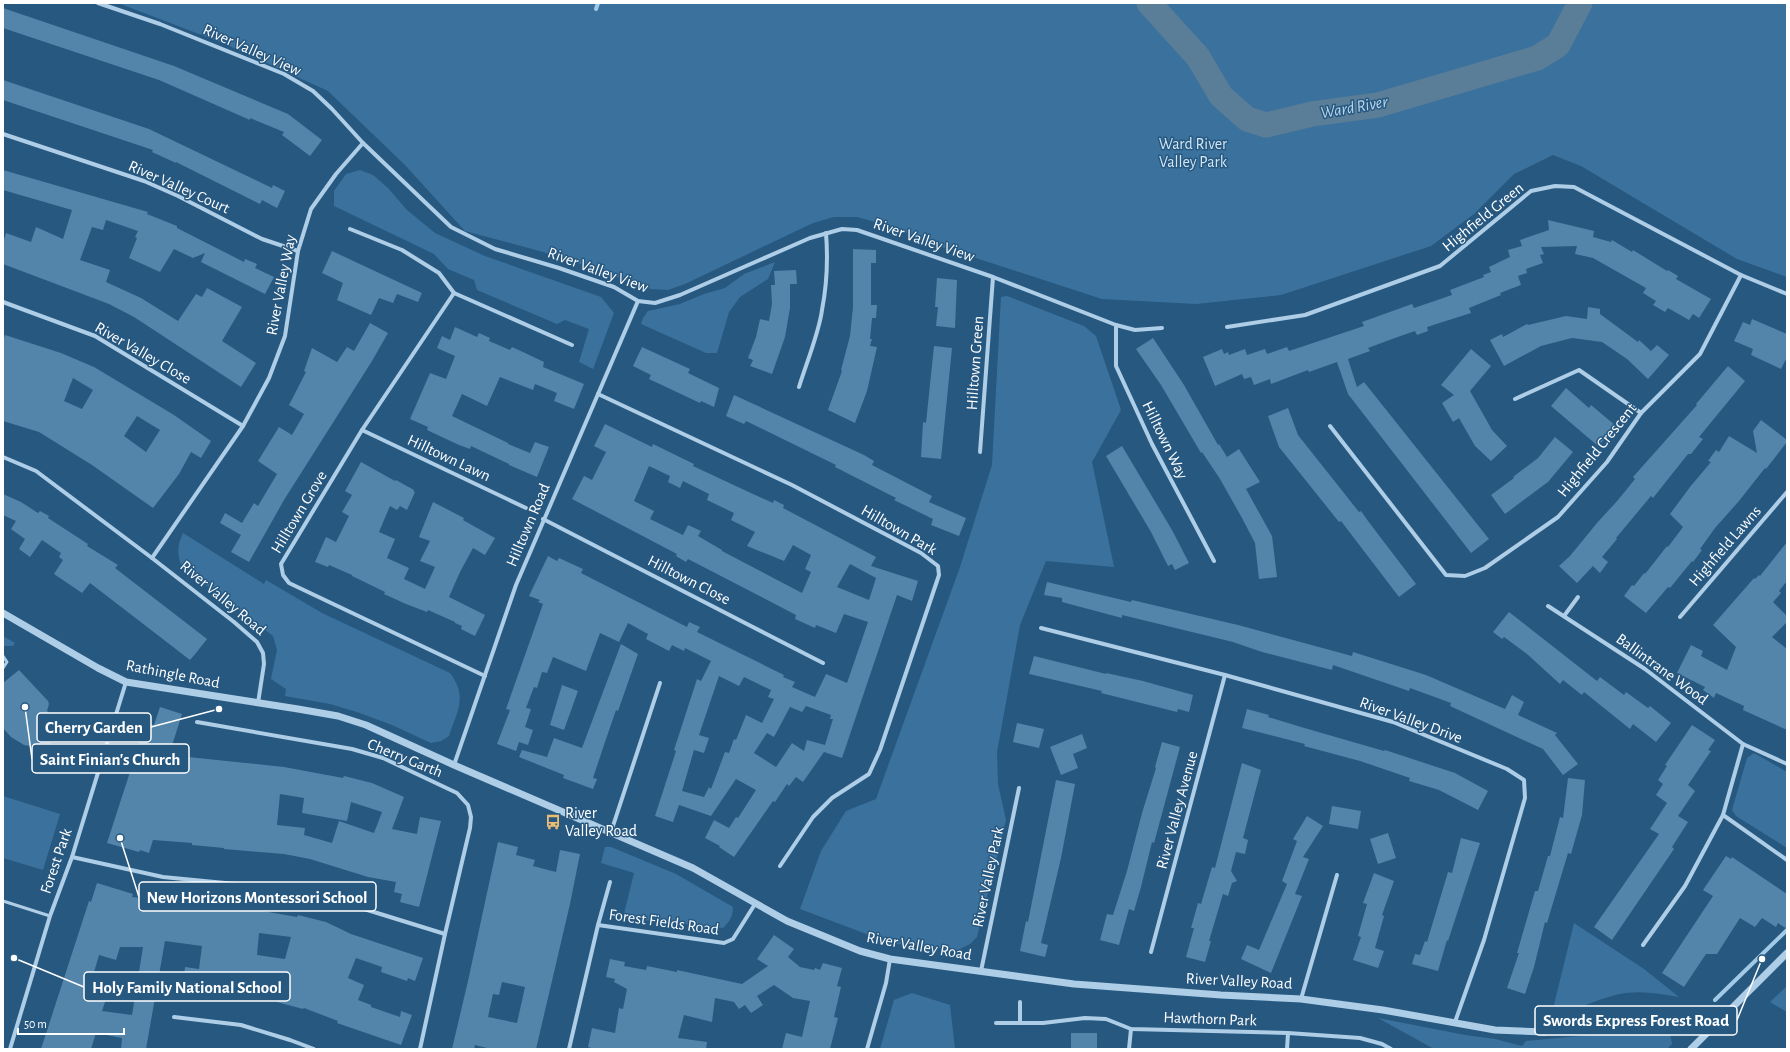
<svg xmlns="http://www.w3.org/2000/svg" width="1790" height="1052" font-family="'Alegreya Sans',sans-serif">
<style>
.green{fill:#3b729d}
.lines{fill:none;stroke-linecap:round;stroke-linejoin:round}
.stream{stroke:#a2cae6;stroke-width:4}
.river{stroke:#5a7d98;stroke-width:25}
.building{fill:#5384aa;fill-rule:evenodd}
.service{stroke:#aecde6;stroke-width:3}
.minor{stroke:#aecde6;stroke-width:4}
.tertiary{stroke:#aecde6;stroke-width:7}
.labels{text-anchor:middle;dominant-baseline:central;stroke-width:3;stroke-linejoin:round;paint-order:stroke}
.street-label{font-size:16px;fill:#fff;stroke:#275880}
.park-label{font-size:16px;fill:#d1e5f5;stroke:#275880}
.poi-label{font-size:16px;fill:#fff;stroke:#275880;text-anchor:start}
.water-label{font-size:17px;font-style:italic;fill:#b9d7ed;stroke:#275880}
.leader{fill:none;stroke:#fff;stroke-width:1.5}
.callout-dot{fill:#fff;stroke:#275880;stroke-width:1.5}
.callout{fill:#275880;stroke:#fff;stroke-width:1.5}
.callout-label{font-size:17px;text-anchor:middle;font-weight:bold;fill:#fff}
</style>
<rect width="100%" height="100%" fill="#275880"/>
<g class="green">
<path d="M118,3h1669v274l-50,-18 -156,-93 -28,-11 -39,19 -40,40 -43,32 -150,49 -85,9 -94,-5 -157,-51 -62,-24 -26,-7h-23l-21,6 -128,61 -17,6 -17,-1 -93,-33 -93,-25 -60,-66 -77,-74 -103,-47z"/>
<path d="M360,170l13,5 15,13 19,22 28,23 50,23 116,41 13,16 -21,56 -14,-7 10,-33 -24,-9 -8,4 -80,-34 -3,-10 -26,-11 -14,-15 -100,-48v-15l12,-17z"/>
<path d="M775,262l-7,17 -28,18 -11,15 -12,41h-11l-65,-29 2,-6 5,-7 32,-7 24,-10 21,-6 19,-14z"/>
<path d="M1007,296l77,30 12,10 25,74 -29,52 22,105 -68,-6 -26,64 -23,127 1,32 8,36 -29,117 -7,7 -12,6 -61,-6 -20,-6 -77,-29 21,-58 25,-40 30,-12 84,-232 32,-102 9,-168z"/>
<path d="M183,533l81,51 2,-4 56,33 128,60c18,24 7,38 -1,63l-8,5 -10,2 -39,-18 -35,-13 -27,-8 -45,-8 1,-7 -15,-10 6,-29 -4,-14 -91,-69c-5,-13 -5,-21 1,-34z"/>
<path d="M3,636l12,7 -2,3h-10z"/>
<path d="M1754,753l33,19v76l-51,-32 -4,-6 15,-52z"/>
<path d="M3,796l57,18 -17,56 -40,-12z"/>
<path d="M605,847h6l65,27 57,33c0,9 -3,14 -10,21l-100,-10 11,-45 -33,-10z"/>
<path d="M1574,923l70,46 35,28c-23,-4 -44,-8 -67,-1 -20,5 -39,17 -60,17z"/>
<path d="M1787,986v26l-17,-10z"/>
<path d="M912,993l38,12 5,44h-75l14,-49z"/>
<path d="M1378,1018l87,17 30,4 27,7 4,-5 76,-7 24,-9 20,-5 24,12 2,12 -5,5h-233z"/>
</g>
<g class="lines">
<g class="stream">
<path d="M596,9l2,-6"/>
<path d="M1715,1000l72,-70"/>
</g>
<path class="river" d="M1149,3l49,54 23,39 26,23 19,6 46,-11 66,-9 159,-47 21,-13 22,-42"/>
</g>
<g class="building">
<path d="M3,8l171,58 114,48 34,26 -12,16 -28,-21 2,-3 -34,-14v2l-91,-40 -156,-52z"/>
<path d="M3,80l146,49 123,59 1,-3 12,6 -8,17 -15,-8 -2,4 -84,-42v1l-24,-11 1,-2 -150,-50z"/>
<path d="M3,170l145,42 -1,2 30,12v2l67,34 1,-3 12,5 -2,4 19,9 -9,17 -64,-32 4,-9 -12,5 -19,-9 -14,23 -31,-14 8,-20 -2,-1 3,-6 -32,-11 -3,10 -11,-3 -12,33 30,10 -4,12 35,16 37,23 18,-27 6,3 5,-9 35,19 -20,34 34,22 -15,24 -107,-70 -25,-13 -106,-40v-21l3,-10 25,9 5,-15 27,12 9,-29 -69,-20z"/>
<path d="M1548,220l46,11 -1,6 18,5 1,-2 20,12 1,-2 34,21 1,-1 10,6 -2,3 35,20 -12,19 -6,-4 -4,6 -21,-12 -3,4 -12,-7 3,-4 -13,-8 3,-5 -53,-30 -18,-4 2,-8 -36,1 3,7 -4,1 3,8 -17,6 1,4 -9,3 3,9 -21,8 1,2 -32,13 2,5 -44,14 1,4 -11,4 -2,-4 -23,8 -24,9 2,3 -22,8 9,28 7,-5 125,157 -18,14 -123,-159 -11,-32 -28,10 -1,-2 -37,14 -1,-5 -16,6 -3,-8 -7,2 -2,-5 -27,12 -12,-29 19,-8 2,5 4,-2 1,3 16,-6 2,6 18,-6 2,5 20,-7 2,4 75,-25 -2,-4 50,-18 2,4 38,-13 -2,-5 34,-13 -1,-2 8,-3 -2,-5 21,-10 -2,-7 14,-4 -2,-6 29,-10z"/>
<path d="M853,249l23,1v13h-5v42h6l-1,13h-4l-2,21h2l-2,7 7,1 -10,44 -12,32 -27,-13 14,-39 -1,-1 9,-34 3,-29z"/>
<path d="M332,251l90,42 -4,9 -21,-8 -4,9 -14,-5 -8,17 -34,-15 6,-17 -21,-10z"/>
<path d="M796,270l1,14h-7v24l-5,29 -13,37 -22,-8 3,-6 -5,-2 8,-21 4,-18 9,2 3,-17 -1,-19h4l-1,-14z"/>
<path d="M937,278l20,2 -2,48 -19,-2 2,-19h-3z"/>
<path d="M1588,307l12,2v5l38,28 1,-2 12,11 6,-6 12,10 -21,24 -21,-20 -25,-17 -30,-4 -31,8 -37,20 -14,-26 12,-6 1,3 24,-13 1,1 38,-9 21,3z"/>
<path d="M1752,319l35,15v23l-6,12 -30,-14 2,-6 -19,-8 9,-19 7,3z"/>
<path d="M370,323l18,10 -16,28 -88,139 -35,62 -18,-10 10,-17 -21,-12 5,-10 17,10 12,-20 4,3 19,-32 -19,-13 21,-34 13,8 12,-21 -15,-9 17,-33 -2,-1 8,-23 25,14 10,-15 7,4z"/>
<path d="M455,327l22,10 2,-4 11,5 -1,3 21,9 2,-3 11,5 21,10 -1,5 41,17 -10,25 -20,-8 3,-8 -22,-9 -2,6 -33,-13 -13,29 -25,-12 -10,22 56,27v1l22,9 5,-11 14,5 -12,30 -28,-12v-1l-38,-18 -1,3 -11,-4 -32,-15 1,-3 -18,-8 20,-46 16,6 9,-23 -18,-8 5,-12 8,4z"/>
<path d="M5,335l56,18 33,14 80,48 37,26 -10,17 -10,-6 -12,22 -26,34 -61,-43 -53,-33 -36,-11v-80zM73,378l20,12 -11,19 -18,-8zM137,416l23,14 -14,22 -22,-16z"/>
<path d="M1153,338l31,47 34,60 1,-1 8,13 12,-8 21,33 -14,7 26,47 5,41 -18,2 -4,-36 -13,-25 -22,-39 -18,-27 -1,1 -40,-68 -25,-36z"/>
<path d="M934,346l18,2 -11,111 -20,-2 2,-35 3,1z"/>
<path d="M642,347l48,22 -2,4 31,15 -5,19 -13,-6 -1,2 -51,-24 2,-4 -18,-9z"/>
<path d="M1471,349l20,17 -21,25 22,39 15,16 -16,15 -16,-15 -16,-28 -6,4 -11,-19 12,-8 -13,-10z"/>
<path d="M1728,366l17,15 -46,56 4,2 -12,15h-3l-35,44 -2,-2 -35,42 1,1 -15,18 6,5 -8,11 -7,-7 -16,17 -18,-17 11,-10 27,-33 21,-23 17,-21 -2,-2 64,-72 -1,-1z"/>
<path d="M1566,388l23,20 2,-3 25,21 -18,20 -47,-40z"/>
<path d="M734,395l130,60 10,6 -2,4 60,31 -3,6 37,16 -7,18 -28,-11 2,-6 -39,-19 2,-2 -61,-31 1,-2 -90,-44 -2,3 -18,-8z"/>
<path d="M1288,408l10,27 61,77 2,-1 7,10 48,63 -17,13 -58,-76 -2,1 -60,-75 -11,-31z"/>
<path d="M1761,420l26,20v2l-21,27 -1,-1 -26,33 -24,27 -15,21 2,1 -9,12 -1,-1 -22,27 -2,-1 -22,26 -22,-17 8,-11 2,1 10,-13 1,1 22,-28 1,1 15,-20 -13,-13 20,-27 21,-25 -3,-1 8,-11 3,2 10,-16 28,17 -4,-22z"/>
<path d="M605,424l47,23 1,-3 41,20 -1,2 60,28 20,9 1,-3 10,5 -1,3 93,49 -5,9 47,15 -6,20 -15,-6 -55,163 -18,-6 -21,30 -7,-5 -7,9 -2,-2 -12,18 -2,-1 -39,56 -15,-10 1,-1 -15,-8 9,-18 15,8 7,-11 2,1 18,-28 -20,-11 -25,37 -32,-11 -6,17 -18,-6 21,-65 -2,-1 23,-71 4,2 10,-20 -26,-13 -1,3 -12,-6 -3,6 -23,-12 2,-5 -20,-11 -9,19 -19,-9 -14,38 -33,-14 -6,16 -5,-1 -5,16 -3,-1 -8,21 5,1 -6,18 8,3 -5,15 -9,-3 -3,9 -19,-7 13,-34 -4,-1 37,-105 -5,-2 2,-2 -11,-4 19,-40 9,5 2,-3 24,11 -2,4 106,54 2,-5 11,5 -3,5 87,43 -1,2 12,5 -3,5 23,10 11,-23 21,9 21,-61 -24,-8 -8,19 -20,-8 -1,3 -20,-9 1,-4 -50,-26 -58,-30 -2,3 -10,-6 1,-2 -105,-55 12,-23 8,4 14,-28 -12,-6zM649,466l21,10 -2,6 12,6 3,-7 26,13 -2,6 27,13 -3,7 24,12 -8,14 37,15 9,-16 18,10 -6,14 6,3 -9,21 -80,-42v-1l-24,-14 3,-5 -13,-6 -5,10 -33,-16 4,-8 -20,-10zM850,564l26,14 -7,22 -32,-13zM719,676l20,10 5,-9 27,13 -3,7 6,2 -12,24 -16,-8 -10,25 -2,-1 -5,14 -4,-1 -14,37 -2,-2 -5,10 -22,-6 12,-41 10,3 5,-15 -10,-3zM806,706l25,9 -1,4h3l-8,26 -18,-5 -3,11 -12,-8 -16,24 -22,-14 13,-20 7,4 16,-30 12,5z"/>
<path d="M1555,437l18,15 -25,30 -43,32 -14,-19 23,-17 -1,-1 25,-19z"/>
<path d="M1122,446l50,84 17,33 -14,7 -3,-6 -4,2 -17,-34 -45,-76z"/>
<path d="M361,462l34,19 1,-1 18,10 -1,1 2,1 -8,18 -7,-4 -3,4 -7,-4 -11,26 16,7 -8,19 22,10 -5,11 21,10 10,-22 -15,-6 10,-20 -11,-4 14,-35 31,16 -1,2 32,18 -10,17 -12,-7 -13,24 -11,25 36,18 -10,21 -14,-7 1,-3 -7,-3v-1l-27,-12 -1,2 -21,-8 -22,-10 1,-2 -33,-16v-1l-23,-10 -1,2 -13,-5 11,-25 10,5 13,-26 -7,-4 10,-17 -7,-4z"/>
<path d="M3,494l18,8 17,11 2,-2 9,5 -1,2 40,26 -1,2 31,19 -3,3 92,71 -11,14 -6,7 -100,-77 -8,10 -28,-19 9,-14 -4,-3 2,-4 -19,-13 -12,17 -11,-8 6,-10 -14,-10 5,-8 -13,-6z"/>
<path d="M1787,542v39l-8,10 2,2 -8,9 14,14v6l-15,15 15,12v81l-44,-20 1,-4 -28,-13 -2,5 -11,-8 2,-3 -28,-14 14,-28 12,6 -2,5 26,14 9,-23 -23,-22 41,-47 1,1 4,-4 1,1z"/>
<path d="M1047,582l84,20 1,-2 106,25 114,31 1,-4 73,23 79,34 7,-14 12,7 -6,13 39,18 -2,2 23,29 -15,11 -20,-26 -93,-43 1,-3 -41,-15 -1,3 -76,-26 -1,5 -70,-18 -29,-10 -111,-27v3l-60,-16v-4l-18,-3z"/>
<path d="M1509,612l88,69 3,-4 24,18 2,-3 22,16 2,-2 21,17 -15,19 -23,-18 -3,5 -46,-37 -2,3 -19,-15 -3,4 -33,-30 -23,-17 -2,2 -9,-7z"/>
<path d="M621,644l17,10 -20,57 -2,-1 -11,32 -12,36 4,1 -4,10 -30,-11 1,-3 -45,-18 3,-7 25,7 7,-19 28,10z"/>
<path d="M1034,656l72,18v-1l37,8 50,14 -4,17 -11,-3 -1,3 -76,-19 1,-2 -73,-17z"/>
<path d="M19,670l29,31 1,3 -2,7 6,5 -7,5 6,25 -16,1 -12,-2 -13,-8 -8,-9v-45z"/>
<path d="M562,685l16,6 -14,39 -14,-5z"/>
<path d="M160,707l22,7 -13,41 115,12 59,11 1,-2 28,7 32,14 -12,32 25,5 3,-17 21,4 -22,86 -19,-5 2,-8 -8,-2 2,-10 -28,-5 -58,-18 -26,-5 -60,-5v-1l-32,-3v-2l-39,-3 -4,13 -9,-3 -1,2 -32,-9 34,-105h-2l5,-16 10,3zM280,794l24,4 -2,15 45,8 4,-19 31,10 -8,21 -35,-12 -7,22 -28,-8 1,-7 -28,-3z"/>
<path d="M1247,709l22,6 -1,2 33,10 83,24 1,-1 70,23 33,18 -10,19 -39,-20 -30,-9 1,-3 -50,-17 -56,-15 1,-2 -63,-16z"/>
<path d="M1017,723l27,6 -5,19 -26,-6z"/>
<path d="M1692,725l23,15 -7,10 3,1 -23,34 7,6 -17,25 10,6 -16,25 2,2 -62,91 -18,-13 65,-93 -9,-5 17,-26 -11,-8 7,-11 -5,-4 9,-14 -2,-1z"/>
<path d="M1082,734l5,14 -14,6 5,14 -17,7 -11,-28z"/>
<path d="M1162,742l18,5 -26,96 -2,-1 -11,45 -7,24 -5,-2 -10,36 -19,-5 7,-26 6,1 14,-44 15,-58 14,-45 -1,-1z"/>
<path d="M1242,763l19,7 -18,68 5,2 -3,14 -9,-2 -5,19 6,10 -5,2 -4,13 -5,-2 -14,47h2l-6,21 -19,-5 8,-29h-3l7,-25 3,1 11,-37 3,1z"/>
<path d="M1568,778l17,2 -3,35 -11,39 -3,-1 -21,70 -2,-1 -11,45 -9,27 -18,-6 12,-35h-2l18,-62h3l10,-35h2l10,-39 3,1z"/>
<path d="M1056,780l19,4 -14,74 -20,85 7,2 -3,12 -25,-6 6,-30 2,1z"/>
<path d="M1332,806l29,5 -3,18 -29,-5z"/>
<path d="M1307,816l16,10 -20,31 6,2 -14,35 7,2 -31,77 -30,-14 6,-14 12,5 28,-66 -5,-3 15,-40 -4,-2z"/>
<path d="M1388,833l8,25 -18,6 -8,-25z"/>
<path d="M1461,838l19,5 -32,98 -1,-1 -9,31 -26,-7 3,-10 5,1 5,-14 2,1 21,-70 4,1z"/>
<path d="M498,842l20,5 -2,8 19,5 -2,6 23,6 4,-22 20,4 -10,50 -34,145h-45l-16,-4 -1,4h-22l16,-68zM502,982l23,5 -8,36 -29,-6 5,-23 6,1z"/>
<path d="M1726,856l5,3 1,-2 55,37v35l-9,-6 -2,4 -14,-9 -7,9 -15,-9 -23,36h-11l-22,33 -22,-14 51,-77 -10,-6z"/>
<path d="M1374,873l20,8 -12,34 2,1 -9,32 9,3 -6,17 -25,-8 8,-23 -3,-1 9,-32 -4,-1z"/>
<path d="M97,883l36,11 -1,3 113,11 52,9 1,-2 28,7 25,12 72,24 -8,23 -7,-3 -1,3 -26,-9 1,-5 -26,-9 -8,20 16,7 -6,15 13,5v2l29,10 1,-6 11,4 -11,30 -64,-22 1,-2 -34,-13 -1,1 -26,-7v-3l-94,-11 2,-21 14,2 3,-23 -37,-5 -19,108h-25l1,-11 -26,-5 -5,16h-50l48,-148 2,1zM259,933l32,4 -6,22 -28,-4zM120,947h23l-11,68 -30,-4 6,-18 -18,-7 9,-31 17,5z"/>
<path d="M774,935l20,14 -6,8 12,10 14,3 1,-2 5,2 3,-7 19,5 -5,18 4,1 -7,30 4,1 -8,31h-48l4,-16 16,4 8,-36 -17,-3 -19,-13 -17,11 6,9 -12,8 -6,-8 -6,4 -5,-7 -19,-4 -3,24 -28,-7 -6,23 29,4 -1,7h-115v-1l-3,-1 4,-19 23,5 4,-25 4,1 4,-20 -13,-7 1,-3 -9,-2 4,-18 15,3 -1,4 22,4 1,-4 30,6v-2l65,14 26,-18 -11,-7z"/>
<rect x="1071" y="1033" width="26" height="15"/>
</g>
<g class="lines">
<g class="service">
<path d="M3,656l4,6 -4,6"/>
<path d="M3,901l47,15"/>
</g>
<g class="minor">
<path d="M98,3l62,21 124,50 29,17 19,18 31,34 88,84 44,22 64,19 55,19 24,14 17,2 25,-8 130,-57 32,-9 15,1 136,47 123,48 19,5 27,-2"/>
<path d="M3,134l141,47 34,15 84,43 36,12"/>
<path d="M350,229l52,21 37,23 15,20 118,52"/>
<path d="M454,293l-92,137 -81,134 2,11 6,8 196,93"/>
<path d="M3,302l92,34 148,90"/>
<path d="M1116,325v41l36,78 62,117"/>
<path d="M1227,327l78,-12 135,-49 91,-75 24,-5 19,1 167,88 46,19"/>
<path d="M799,387c7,-23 20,-54 23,-77 5,-26 6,-52 4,-77"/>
<path d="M598,394l194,91 129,68 17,13 1,9 -59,175 -11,24 -37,24 -19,19 -33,49"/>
<path d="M1515,399l64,-29 62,43"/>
<path d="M1330,426l116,149 19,1 20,-8 73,-51 49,-55 34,-49 59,-59 41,-79"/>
<path d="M362,430l164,78"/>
<path d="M980,452l13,-175"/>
<path d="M3,457l33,14 116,87 82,64 23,20 6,11 1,11 -6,39"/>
<path d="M543,519l280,144"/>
<path d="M152,558l91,-132 26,-48 16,-42 13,-85 13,-42 25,-35 27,-31"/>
<path d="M1548,606l97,63 98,75 44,20"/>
<path d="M1564,616l14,-19"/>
<path d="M1680,617l107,-125"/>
<path d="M1041,628l184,47 168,47 114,47 17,11 1,18 -41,142 -29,82"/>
<path d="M197,722l155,27 31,9 74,35 11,12 3,12 -1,11 -25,106 -25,115"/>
<path d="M454,765l62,-180 122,-284"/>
<path d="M1723,815l64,45"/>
<path d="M611,832l49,-149"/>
<path d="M72,857l91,20 143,14 139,43"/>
<path d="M598,925l126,18 9,-4 22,-35"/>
<path d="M1643,945l42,-59 38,-71 20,-71"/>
<path d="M1151,952l74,-277"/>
<path d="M981,971l38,-183"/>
<path d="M1301,999l36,-124"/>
<path d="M174,1017l67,8 49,15 24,9"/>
<path d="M996,1023h47l42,-5 21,1 25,10 157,4 72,5 22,6 9,5"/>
<path d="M1020,1023v-21"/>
<path d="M10,1049l40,-133 22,-59 54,-175"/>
<path d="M569,1049l29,-124 12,-43"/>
<path d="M867,1049l19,-66 4,-24"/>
<path d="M1129,1049l2,-20"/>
<path d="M1287,1049l1,-16"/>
</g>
<g class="tertiary">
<path d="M3,613l95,55 28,14 172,27 40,7 28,9 88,40 239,103 94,53 73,30 30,8 184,25 147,11 80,4 82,11 112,20 50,2 42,-7 29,-11 28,-2 35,6 26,16"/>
<path d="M1691,1049l96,-96"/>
</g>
</g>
<defs>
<g id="bus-bare" transform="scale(1.2)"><path d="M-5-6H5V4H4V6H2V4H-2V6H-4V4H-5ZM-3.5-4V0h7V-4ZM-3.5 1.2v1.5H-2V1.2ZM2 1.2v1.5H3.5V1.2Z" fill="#eebd74" stroke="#275880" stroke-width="2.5" paint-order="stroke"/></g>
</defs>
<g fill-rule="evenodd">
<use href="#bus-bare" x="553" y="822"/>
</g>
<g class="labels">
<g class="street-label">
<text transform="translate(252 50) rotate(24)">River Valley View</text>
<text transform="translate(179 187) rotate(24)">River Valley Court</text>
<text transform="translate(1483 217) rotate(-39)">Highfield Green</text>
<text transform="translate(924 240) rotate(19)">River Valley View</text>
<text transform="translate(598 270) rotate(20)">River Valley View</text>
<text transform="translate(281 285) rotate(-79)">River Valley Way</text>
<text transform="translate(143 353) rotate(30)">River Valley Close</text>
<text transform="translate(975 363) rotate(-86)">Hilltown Green</text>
<text transform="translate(1165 440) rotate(64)">Hilltown Way</text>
<text transform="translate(1597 450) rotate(-51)">Highfield Crescent</text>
<text transform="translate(449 458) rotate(25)">Hilltown Lawn</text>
<text transform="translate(299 512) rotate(-59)">Hilltown Grove</text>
<text transform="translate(528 525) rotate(-67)">Hilltown Road</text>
<text transform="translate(899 530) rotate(30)">Hilltown Park</text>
<text transform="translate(1725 546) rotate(-49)">Highfield Lawns</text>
<text transform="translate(689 580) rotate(27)">Hilltown Close</text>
<text transform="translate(223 598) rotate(40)">River Valley Road</text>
<text transform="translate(1662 669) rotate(36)">Ballintrane Wood</text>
<text transform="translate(173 674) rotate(11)">Rathingle Road</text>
<text transform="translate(1411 720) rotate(20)">River Valley Drive</text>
<text transform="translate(405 758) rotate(22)">Cherry Garth</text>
<text transform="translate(1177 810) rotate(-75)">River Valley Avenue</text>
<text transform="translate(56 861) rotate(-71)">Forest Park</text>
<text transform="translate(988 877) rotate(-78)">River Valley Park</text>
<text transform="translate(664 922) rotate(8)">Forest Fields Road</text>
<text transform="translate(919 946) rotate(10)">River Valley Road</text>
<text transform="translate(1239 981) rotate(3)">River Valley Road</text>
<text transform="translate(1210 1019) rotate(2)">Hawthorn Park</text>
</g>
<g class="park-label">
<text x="1193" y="144">Ward River<tspan x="1193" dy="18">Valley Park</tspan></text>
</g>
<g class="poi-label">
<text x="565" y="813">River<tspan x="565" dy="18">Valley Road</tspan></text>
</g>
<g class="water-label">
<text transform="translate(1354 107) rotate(-10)">Ward River</text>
</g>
</g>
<path class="leader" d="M219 709L151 727M25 707L32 759M120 838L139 897M14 958L84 987M1762 959L1737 1020"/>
<g class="callout-dot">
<circle cx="219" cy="709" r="4"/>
<circle cx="25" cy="707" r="4"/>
<circle cx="120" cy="838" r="4"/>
<circle cx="14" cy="958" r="4"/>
<circle cx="1762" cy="959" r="4"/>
</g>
<g class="callout">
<rect x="37" y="713" width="114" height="29" rx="4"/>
<rect x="32" y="744" width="157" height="29" rx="4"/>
<rect x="139" y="882" width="237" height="29" rx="4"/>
<rect x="84" y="972" width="206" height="29" rx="4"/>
<rect x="1535" y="1006" width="202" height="29" rx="4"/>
</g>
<g class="callout-label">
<text x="94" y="733">Cherry Garden</text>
<text x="110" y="765">Saint Finian's Church</text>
<text x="257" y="903">New Horizons Montessori School</text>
<text x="187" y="993">Holy Family National School</text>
<text x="1636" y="1026">Swords Express Forest Road</text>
</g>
<rect width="1790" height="1052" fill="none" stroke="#ffffff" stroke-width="8"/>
<path d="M18 1028v6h106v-6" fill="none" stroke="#ffffff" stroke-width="2"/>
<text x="24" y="1028" font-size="12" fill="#ffffff" stroke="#275880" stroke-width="3" paint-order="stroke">50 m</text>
</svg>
